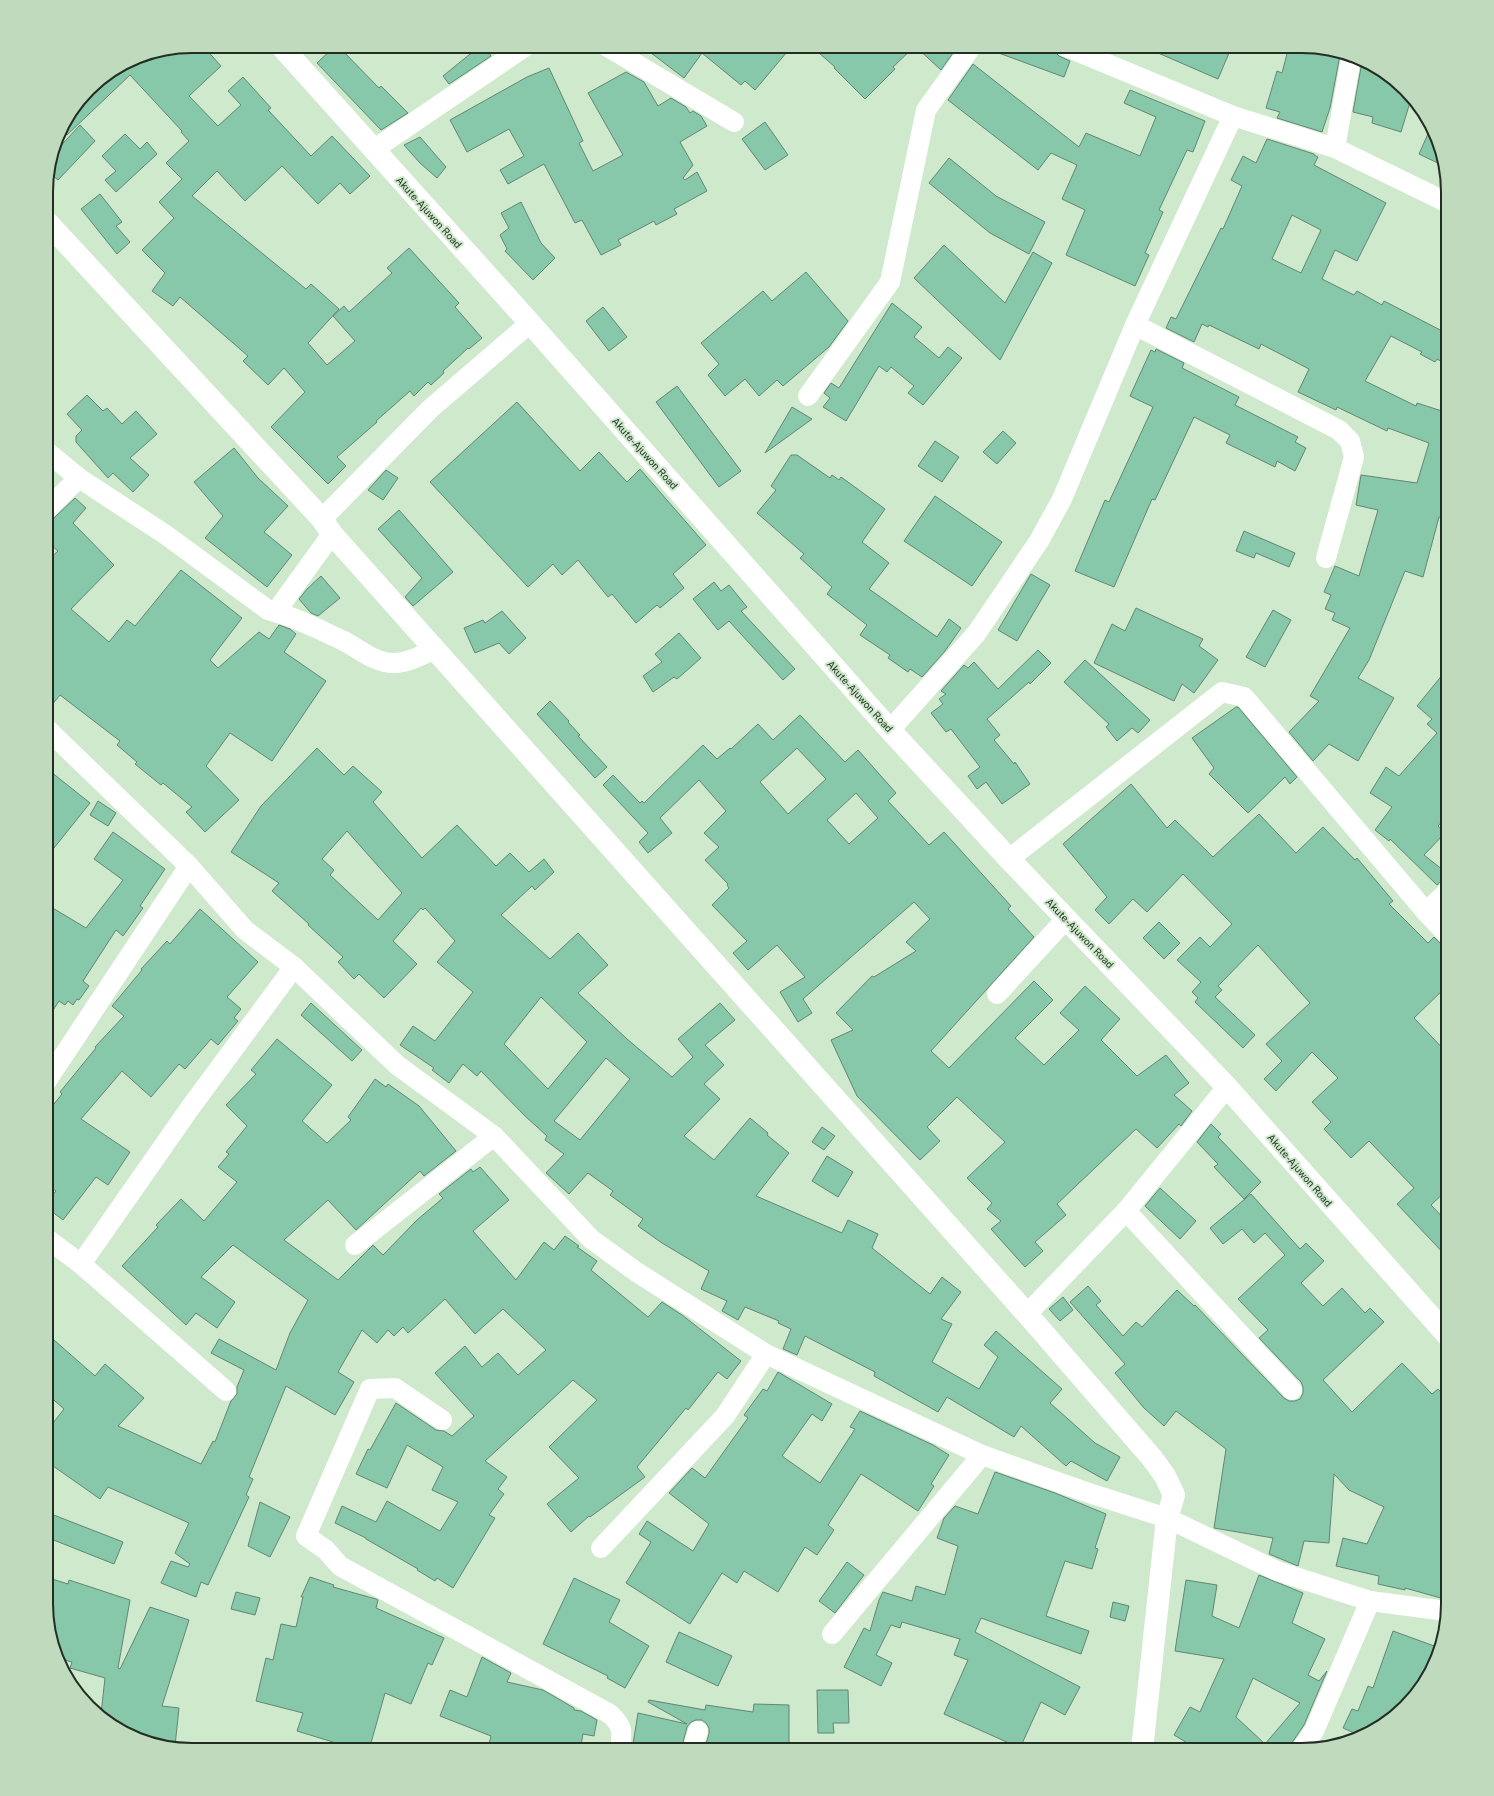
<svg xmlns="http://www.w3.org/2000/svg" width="1494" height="1796" font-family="'Public Sans',sans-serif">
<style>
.building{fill:#87c8aa;stroke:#628674;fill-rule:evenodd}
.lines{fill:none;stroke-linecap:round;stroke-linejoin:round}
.street{stroke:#fff;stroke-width:20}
.secondary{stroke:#fff;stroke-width:22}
.labels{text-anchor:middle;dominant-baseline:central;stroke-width:4;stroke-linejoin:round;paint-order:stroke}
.street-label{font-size:10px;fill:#232e23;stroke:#cee9cb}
.rim{fill:none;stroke:#232e23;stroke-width:2}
</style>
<rect width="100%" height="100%" fill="#cee9cb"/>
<g class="building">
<path d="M192,46h11l18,20 -32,30 29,30 23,-21 -13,-14 15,-14 28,31 -3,2 43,46 21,-20 38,40 -20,18 -10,-11 -22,21 -36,-38 -37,35 -28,-30 -25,25 114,93 5,-5 28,25 -31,34 19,22 28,-24 -22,-25 11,-10 5,6 43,-39 -5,-5 22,-20 50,55 -4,4 27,31 -13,11 -1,-1 -25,23 1,2 -13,12 -3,-3 -14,14 -4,-5 -34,30 1,1 -40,35 9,9 -18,18 -57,-57 34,-35 -21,-24 -16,17 -25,-24 5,-5 -68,-59 -7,9 -21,-15 13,-18 -23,-23 32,-32 -15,-16 23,-23 -16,-16 23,-22 -8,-9 1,-1 -52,-56 -63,60 -6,-6 35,-47 40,-25z"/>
<path d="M335,46h3l41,42 2,-2 27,27 -27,17 -64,-67z"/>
<path d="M480,46h4l7,10 -42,28 -6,-8z"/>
<path d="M642,46h150l-37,44 -10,-9 -4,4 -39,-32 -18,25z"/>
<path d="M811,46h104l-22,21 2,2 -30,30 -31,-31 1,-1z"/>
<path d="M915,46h35l5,4 -14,20z"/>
<path d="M985,46h55l14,5 5,5 11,5 -6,16 -79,-29z"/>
<path d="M1142,46h90l-14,33z"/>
<path d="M1289,46h21l30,9 -10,53 -8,24 -45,-14 3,-6 -14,-4 11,-37 5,2z"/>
<path d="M1362,62l13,3 36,34 -10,33 -29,-9 1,-6 -20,-5z"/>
<path d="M973,64l106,83 7,-14 54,23 16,-39 -32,-14 6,-13 75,31 -12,31 -6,-2 -28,60 4,2 -18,41 4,2 -14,31 -69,-31 19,-45 -23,-11 15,-34 -26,-12 -13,17 -90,-70z"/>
<path d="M549,68l34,73 -4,2 14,28 30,-16 -35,-62 38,-21 18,10 14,24 13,-8 15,9 4,6 3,-2 8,5 6,10 -27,16 13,23 -10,13 2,2 12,-8 10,19 -33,18 3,5 -21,11 -2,-4 -36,19 3,5 -20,10 -19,-35 -7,3 -31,-59 -36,20 -8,-14 24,-14 -15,-27 -42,23 -17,-32 77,-43z"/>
<path d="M765,122l23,33 -23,15 -23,-31z"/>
<path d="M80,125l15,16 -37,39 -9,-8 5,-19z"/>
<path d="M1431,127l9,18 4,21 -25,-12z"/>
<path d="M125,134l15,15 7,-7 10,12 -41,38 -11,-12 11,-9 -14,-15z"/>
<path d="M420,137l26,30 -9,11 -17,-15 -16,-18z"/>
<path d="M1267,139l47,15v1l4,2 -4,8 72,38 -29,58 -22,-11 -13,29 32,16 3,-4 25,14 2,-4 64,33v31l-11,-6 -2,3 -15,-8 2,-2 -31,-16 -26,45 51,25 1,-3 28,9 -2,5 5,1v101l-9,-2 -16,60 -18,-6 -36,89 -11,18 36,20 -36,63 -29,-17 -16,17 -24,-29 30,-31 -9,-5 40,-68 -18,-8 3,-7 -10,-4 6,-14 -7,-3 11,-26 24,10 19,-66 -22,-5 5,-30 56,8 12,-40 -41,-15 -1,3 -50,-24 -1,3 -38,-18 11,-23 -48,-25 -2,5 -50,-24 -1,2 -6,-3 -8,18 -28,-14 5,-11 5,2 45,-91 2,1 19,-43 -11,-6 12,-24 13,7zM1292,215l29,15 -20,43 -29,-14z"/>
<path d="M949,158l47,38 49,26 -16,32 -39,-21 -61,-50z"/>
<path d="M100,194l22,28 -6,4 14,16 -13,12 -36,-45z"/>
<path d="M521,202l20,41 14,15 -22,22 -28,-29 2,-2 -7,-14 9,-7 -8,-15z"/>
<path d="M944,245l61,58 28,-51 19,11 -52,97 -86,-82z"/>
<path d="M806,272l42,49 -19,26 -46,39 -6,-6 -18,16 -14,-17 -20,17 -17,-21 11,-11 -18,-21 62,-52 9,10z"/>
<path d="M892,303l30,24 -8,10 25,21 9,-11 14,11 -39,47 -15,-12 6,-7 -23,-19 -4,5 -8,-6 -33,55 -23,-14 7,-9 -6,-5 7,-10 8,5z"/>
<path d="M603,307l24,30 -18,14 -23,-30z"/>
<path d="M1156,349l28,14 -2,5 57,29 -4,8 63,32 -3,5 11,6 -11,23 -18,-10 -2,6 -49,-24 4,-8 -36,-18 -39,83 -3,-1 -38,88 -39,-16 30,-71 4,2 44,-95 -23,-11 21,-46 4,2z"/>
<path d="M677,386l64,85 -22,16 -63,-85z"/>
<path d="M87,395l16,16 4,-3 15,16 14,-13 21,23 -27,24 19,17 -16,17 -20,-19 -5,5 -32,-36v-6l6,-6 -15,-16z"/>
<path d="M517,402l63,69 19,-19 28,30 13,-13 66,76 -33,29 11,14 -24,20 -3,-3 -21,18 -24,-29 -4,3 -30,-37 -16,15 -9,-11 -25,23 -98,-105z"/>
<path d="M792,407l20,12 -47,34z"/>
<path d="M1003,431l13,12 -19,21 -14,-12z"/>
<path d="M935,441l24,16 -17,25 -24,-16z"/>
<path d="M234,448l24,30 30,28 -24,26 28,23 -25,32 -62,-49 18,-22 -29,-34z"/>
<path d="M791,455h6l33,23 2,-3 7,5 2,-3 44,32 -23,33 27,21 -20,26 68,48 12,-18 12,9 -16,23 -23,26 -12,-8 -2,3 -20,-14 2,-3 -30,-20 7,-10 -40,-31 5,-7 -32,-29 4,-4 -47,-41 19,-23 -5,-4z"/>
<path d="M386,470l12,8 -15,22 -15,-10z"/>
<path d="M935,496l67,46 -30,44 -68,-45z"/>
<path d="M75,498l11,10 -13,15 41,42 -43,44 38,33 18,-22 8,6 46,-56 61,48 -32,42 8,8 41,-36 10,7 10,-14 11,4 6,5 -12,18 42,29 -54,80 -42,-28 -24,33 33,34 -34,32 -19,-20 6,-5 -29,-24 -2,2 -26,-21 2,-2 -20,-17 3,-4 -60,-46 -14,17v-150l12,-11 -12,-10v-18l8,-5z"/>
<path d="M399,510l54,62 -40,34 -8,-9 17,-19 -44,-49z"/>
<path d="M1244,531l51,22 -6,14 -33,-14 -2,5 -18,-7z"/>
<path d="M1031,574l19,11 -33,56 -19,-11z"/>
<path d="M321,576l19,22 -22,18 -7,-3 -12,-14 8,-10z"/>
<path d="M714,582l7,9 8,-6 18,22 -6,4 54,58 -12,11 -54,-59 -11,9 -25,-31z"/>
<path d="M1136,608l67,31 -4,7 19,14 -24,33 -12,-9 -8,17 -80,-38 18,-39 13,7z"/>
<path d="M1273,610l18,10 -26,47 -19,-10z"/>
<path d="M502,611l24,27 -17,16 -10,-11 -24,10 -11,-25 19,-8 2,3z"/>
<path d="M679,633l22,25 -24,21 -3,-2 -21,15 -10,-16 19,-14 -7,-8z"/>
<path d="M1038,650l13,13 -21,21 -1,-2 -42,37 13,16 -6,5 20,24 1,-2 15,22 -28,20 -16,-22 -9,7 -9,-13 12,-9 -29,-38 -5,3 -15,-19 12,-9 -4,-5 7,-5 -5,-3 23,-26 4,3 6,-6 24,27z"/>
<path d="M1085,660l65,60 -12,13 -6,-5 -15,13 -11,-14 3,-3 -45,-42z"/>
<path d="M1448,668v147l-10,11 7,7 -21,22 24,19 -11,11 -47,-46 -1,2 -14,-11 17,-23 -22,-14 16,-26 13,9 38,-43 -10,-9 5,-5 -15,-13z"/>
<path d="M550,701l19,20 -1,1 12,13 -2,1 29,31 -12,11 -58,-64z"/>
<path d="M1236,707h2l59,70 -7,7 -5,-7 -37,36 -39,-39 5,-6 -22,-30z"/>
<path d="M800,715l45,47 13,-12 38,43 -8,8 41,44 15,-13 67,74 -3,3 26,28 -103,114 18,17 85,-87 19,19 -38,38 29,27 35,-35 -19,-17 25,-27 35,33 -19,21 36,36 29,-21 23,28 -15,12 18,16 -11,15 -2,-2 -22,24 -21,-19 -79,75 9,11 -31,27 8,9 -18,16 -34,-38 10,-8 -14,-12 5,-6 -25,-25 38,-36 -48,-45 -30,30 13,14 -20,19 -63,-64 -26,-56 22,-10 -17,-17 36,-37 2,1 42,-26 -10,-9 24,-23 -16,-17 -111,97 9,14 -14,9 -18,-30 25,-15 -28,-32 -29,25 -15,-17 14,-12 -35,-36 17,-17 -2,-3 1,-1 -23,-24 14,-13 -15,-14 22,-22 -27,-31 -39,38 12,15 -24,20 -9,-11 9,-9 -45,-48 10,-10 27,28 2,-2 2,2 59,-58 14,14 13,-11 1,1 27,-25 15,16zM797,748l29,31 -38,35 -28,-32zM856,793l22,25 -29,26 -22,-24z"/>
<path d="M317,748l27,27 9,-9 29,26 -9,10 49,56 35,-33 39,41 14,-13 19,19 15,-13 10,13 -19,18 -3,-4 -31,29 49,44 28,-26 30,32 -30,28 49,46 45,38 21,-20 -15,-18 42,-36 15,17 -30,25 19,20 -20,19 16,15 -36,37 30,24 36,-42 18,15 -1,2 22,18 -33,43 86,37 6,-13 30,14 -6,14 58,46 12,-17 19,15 -20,27 11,5 -20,38 47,27 19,-32 -14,-12 12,-14 66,58 -12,14 45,40 25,14 -13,24 -36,-20 -5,5 -45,-40 -7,11 -67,-40 -9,15 -64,-36 1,-4 -70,-36 -8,19 -14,-6 8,-20 -13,-6 1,-2 -34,-14 -7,13 -16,-9 5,-10 -26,-12 8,-18 -47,-28 -24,-17 5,-7 -33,-24 3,-4 -25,-18 -19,21 -23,-21 18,-19 -19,-14 2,-4 -22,-20 -44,-45 -4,5 -14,-12 -14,19 -17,-13 2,-2 -34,-23 13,-19 22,15 38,-49 -36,-30 18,-21 -30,-33 -2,2 -2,-2 -28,33 24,23 -33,34 -25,-24 -5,5 -16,-17 5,-5 -35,-32 1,-1 -37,-33 7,-8 -48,-31 30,-46zM347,831l55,62 -24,27 -48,-45 4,-5 -12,-11zM541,997l46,45 -39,47 -44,-45zM606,1058l24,21 -50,61 -26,-19z"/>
<path d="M46,768l44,35 -44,55z"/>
<path d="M1131,784l36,44 8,-8 38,37 46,-43 37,39 27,-26 32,33 2,-2 36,43 -4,3 39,39 6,-6 6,6 8,3v39l-34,33 34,36v135l-17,16 17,18v35l-51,-54 17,-16 -45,-47 -18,17 -27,-29 7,-7 -19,-20 26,-24 -26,-26 -36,39 -12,-12 18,-18 -16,-17 44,-41 -52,-58 -40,41 4,4 -7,7 40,38 -12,13 -48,-46 3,-4 -6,-6 9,-10 -24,-22 23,-23 10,10 22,-23 -49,-50 -36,38 -14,-13 -24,25 -14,-14 12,-13 -44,-53z"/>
<path d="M98,801l18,12 -8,13 -18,-11z"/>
<path d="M113,832l52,37 -25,37 3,2 -20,28 -7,-6 -33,51 6,5 -10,14 -2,-1 -4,6 -5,-4 -3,4 -6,-4 -13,20v-117l40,24 37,-48 -29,-21z"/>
<path d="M200,909l58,53 -31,35 14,12 -7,9 4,3 -20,24 -7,-6 -26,30 -6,-5 -28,33 -29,-26 -41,48 49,33 -22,33 -12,-8 -33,43 -17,-13v-4l10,-12 -10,-7v-70l16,-20 -2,-2 36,-44 -1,-1 29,-31 -12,-10 30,-36 -1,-1 26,-28 3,3z"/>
<path d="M1159,922l21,21 -16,16 -21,-21z"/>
<path d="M311,1003l51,47 -10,11 -51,-46z"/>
<path d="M277,1039l55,46 -30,36 25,22 24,-23 -3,-3 27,-38 11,8 2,-3 31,22 37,45 -32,25 -4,-5 -64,59 -28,-30 -44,40 54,40 35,-35 10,10 34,-35 26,-22 -4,-4 32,-25 2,3 7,-5 29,33 -36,31 43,49 28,-38 10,8 11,-14 14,10 -2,1 20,14 -6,9 57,47 14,-15 20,13 59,46 -14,18 -9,-7 -30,38 -2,-2 -49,59 8,10 -55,40 -1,-1 -18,16 -24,-28 32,-26 -30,-31 48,-47 -24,-20 -88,81 22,16 -9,12 6,5 -15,21 6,3 -42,70 -16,-10 -2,3 -18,-11 1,-1 -52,-30v-1l-31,-15 7,-17 34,16 11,-21 53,30 18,-29 -26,-12 11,-23 -36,-22 -20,43 -31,-14 12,-25 2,1 26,-47 40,27 8,1 8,5 22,-20 -39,-43 30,-27 17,21 16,-14 20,22 28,-25 -43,-41 -28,25 -30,-35 -37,34 -5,-6 -9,9 -6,-6 -11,13 -15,-13 -24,42 16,10 -19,33 -49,-29 -37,91 4,2 -7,16 3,2 -41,88 -7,-3 -5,15 -35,-14 10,-22 17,6 2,-3 -15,-11 14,-30 -81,-36 -8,12 -54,-38v-29l18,-23 -18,-16v-60l49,43 10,-12 39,34 -26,28 83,38 12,-23 2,1 16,-41 6,-7v-7l7,-17 -33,-17 8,-14 57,31 14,-37 18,-33 -75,-55 -32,32 34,25 -18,26 -21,-15 -10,12 -64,-59 36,-39 -2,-2 25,-26 23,22 33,-39 -19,-15 11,-13 -3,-2 21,-26 -21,-21 30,-31 -5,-4z"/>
<path d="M1211,1124l10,10 -3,3 43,45 -17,17 -30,-32 4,-3 -21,-22z"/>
<path d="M822,1127l13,9 -11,14 -12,-8z"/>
<path d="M827,1156l26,16 -15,25 -26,-16z"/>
<path d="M1160,1188l36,33 -16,18 -35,-33z"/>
<path d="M1251,1194l49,55 6,-6 18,18 -23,22 22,23 19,-18 23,25 5,-5 14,14 -61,58 29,32 50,-49 30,31 6,-5 10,11v200l-43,-12v2l-27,-6 1,-8 -43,-10 7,-28 24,6 17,-37 -35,-17 -15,-16 -5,69 -25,-2 -6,25 -29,-12 4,-16 -59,-10 12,-79 -50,-38 -12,15 -20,-18 -29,-35 10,-9 -55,-62 18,-16 13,15 -5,4 27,31 13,-14 6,5 35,-37 17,16 1,-1 89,93 5,3h6l5,-2 3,-6v-6l-2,-5 -42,-44 9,-8 -30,-31 47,-44 -20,-22 -11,10 -12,-14 -19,15 -13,-16z"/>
<path d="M1063,1297l10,13 -13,11 -11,-12z"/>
<path d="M778,1372l54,32 -10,17 -10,-7 -30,42 38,27 35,-54 -5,-2 10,-16 73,34 16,10 -18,29 3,2 -16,25 -57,-37 -33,51 6,5 -17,25 -12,-8 -27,45 -34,-21 -7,12 -15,-10 -32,51 -64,-41 25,-41 -12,-8 8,-13 46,30 16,-27 -40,-31 23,-25 13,10 43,-60 -4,-3 19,-26 4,2z"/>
<path d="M995,1472l60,21 51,21 -11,34 3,1 -6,20 -27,-8 -19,55 43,15 -8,23 -100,-36 -6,14 105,55 -15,28 -24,-13 -21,46 -76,-34 24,-54 -14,-5 6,-16 -58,-17 -2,6 -9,-3 -15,30 16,8 -11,23 -37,-19 20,-39 6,3 9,-31 4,-8 29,9 4,-15 29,9 13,-49 -21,-8 7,-20 11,-12 23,8z"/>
<path d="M260,1502l30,15 -20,40 -22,-11z"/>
<path d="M46,1512l77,30 -9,22 -68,-27z"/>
<path d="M847,1562l17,13 -29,38 -16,-12z"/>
<path d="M1259,1575l44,18 -11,30 33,16 -17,36 11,6 8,-10 -23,54 -17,25h-88l-25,-15 16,-28 10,5 24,-53 -49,-8 11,-71 31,5 -5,31 27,12zM1253,1678l47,25 -35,41 -29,-27z"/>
<path d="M46,1577l22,7 1,-4 61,20 -12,68 2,1 30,-62 39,13 -27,86 17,2 -4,38 -56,-15 -18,-17 4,-36 -35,-10 2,-6 -15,-4 -3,-7 -8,-47z"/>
<path d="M310,1577l24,8 -1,2 43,12 2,1 -2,8 68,30 -12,27 -4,-2 -17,41 -26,-11 -16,57h-24l1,-4 -49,-15 6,-18 -47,-12 10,-43 7,2 8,-36 15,3 7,-30h-2z"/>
<path d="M574,1578l46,22 -11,22 40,24 -24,42 -18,-10 1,-2 -65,-32z"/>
<path d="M236,1592l24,6 -5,17 -24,-6z"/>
<path d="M1113,1602l16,4 -4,15 -15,-4z"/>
<path d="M1393,1631l44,16 -8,30 -46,48 -22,11 -18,-8 9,-19 6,2 10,-25 5,2z"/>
<path d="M679,1632l53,24 -14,30 -52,-24z"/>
<path d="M482,1657l29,16 -4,9 36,8 31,18v2l7,1 16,9 -3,16 -11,-2 -3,16h-83l-9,-2 3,-12 -51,-20 10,-26 17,7z"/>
<path d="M817,1690h31l1,33h-16l1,10h-16z"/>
<path d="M649,1700l56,10 1,-5 47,7 1,-8 35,1v45h-85l5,-16v-6l-3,-5 -4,-3h-6l-5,2 -4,5 -6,23h-49l6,-37 49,11 -39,-22z"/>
</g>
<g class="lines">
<g class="street">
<path d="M606,46l128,76"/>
<path d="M1064,46l169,70 102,32 113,55"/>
<path d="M1335,148l16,-90"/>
<path d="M373,150l153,-104"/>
<path d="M1135,325l204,105 11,11 4,16 -28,101"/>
<path d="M808,396l82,-114 36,-172 46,-64"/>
<path d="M46,451l33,27 87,57 102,75c25,6 50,19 74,30 16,8 34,24 52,23 14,0 28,-8 41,-14"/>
<path d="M46,510l33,-32"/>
<path d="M322,519l108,-110 100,-86"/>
<path d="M279,613l1,-7 52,-72"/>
<path d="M46,728l143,138 56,64 49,37 103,98 97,71 97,103 47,34 128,81 216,101 101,36 84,27 110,53 93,30 76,10"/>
<path d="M890,730l86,-96 63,-93 23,-42 73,-174 98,-209"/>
<path d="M1009,859l213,-167 22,5 182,215 22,23"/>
<path d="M1426,912l22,-21"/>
<path d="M997,994l69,-75"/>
<path d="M46,1082l143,-216"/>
<path d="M1126,1211l166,179"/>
<path d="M46,1238l35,26 145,127"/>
<path d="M355,1245l139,-109"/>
<path d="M81,1264l109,-156 104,-141"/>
<path d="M1027,1314l99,-103 101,-124"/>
<path d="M442,1420l-47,-32 -25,1 -64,147 20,14 14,16 270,148c14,13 12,18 10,36"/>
<path d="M601,1548l124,-132 41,-62"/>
<path d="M832,1634l150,-179"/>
<path d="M692,1750l6,-19"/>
<path d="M1301,1750l13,-19 56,-130"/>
</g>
<g class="secondary">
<path d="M281,46l249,277 360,407 119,129 218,228 221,249"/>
<path d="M46,221l276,298 10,15 695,780 125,144 13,18 9,19 -7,23 -25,232"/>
</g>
</g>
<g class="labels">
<g class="street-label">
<text transform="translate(429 212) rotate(48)">Akute-Ajuwon Road</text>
<text transform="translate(645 453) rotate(48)">Akute-Ajuwon Road</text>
<text transform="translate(860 696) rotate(48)">Akute-Ajuwon Road</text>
<text transform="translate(1080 933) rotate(46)">Akute-Ajuwon Road</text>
<text transform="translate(1300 1170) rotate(49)">Akute-Ajuwon Road</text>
</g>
</g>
<path d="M0 0H1494V1796H0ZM192 53H1302A139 139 0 0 1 1441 192V1604A139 139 0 0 1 1302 1743H192A139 139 0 0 1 53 1604V192A139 139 0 0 1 192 53Z" fill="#c0dabe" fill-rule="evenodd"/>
<path class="rim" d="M192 53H1302A139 139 0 0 1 1441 192V1604A139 139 0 0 1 1302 1743H192A139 139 0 0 1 53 1604V192A139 139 0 0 1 192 53Z"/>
</svg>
